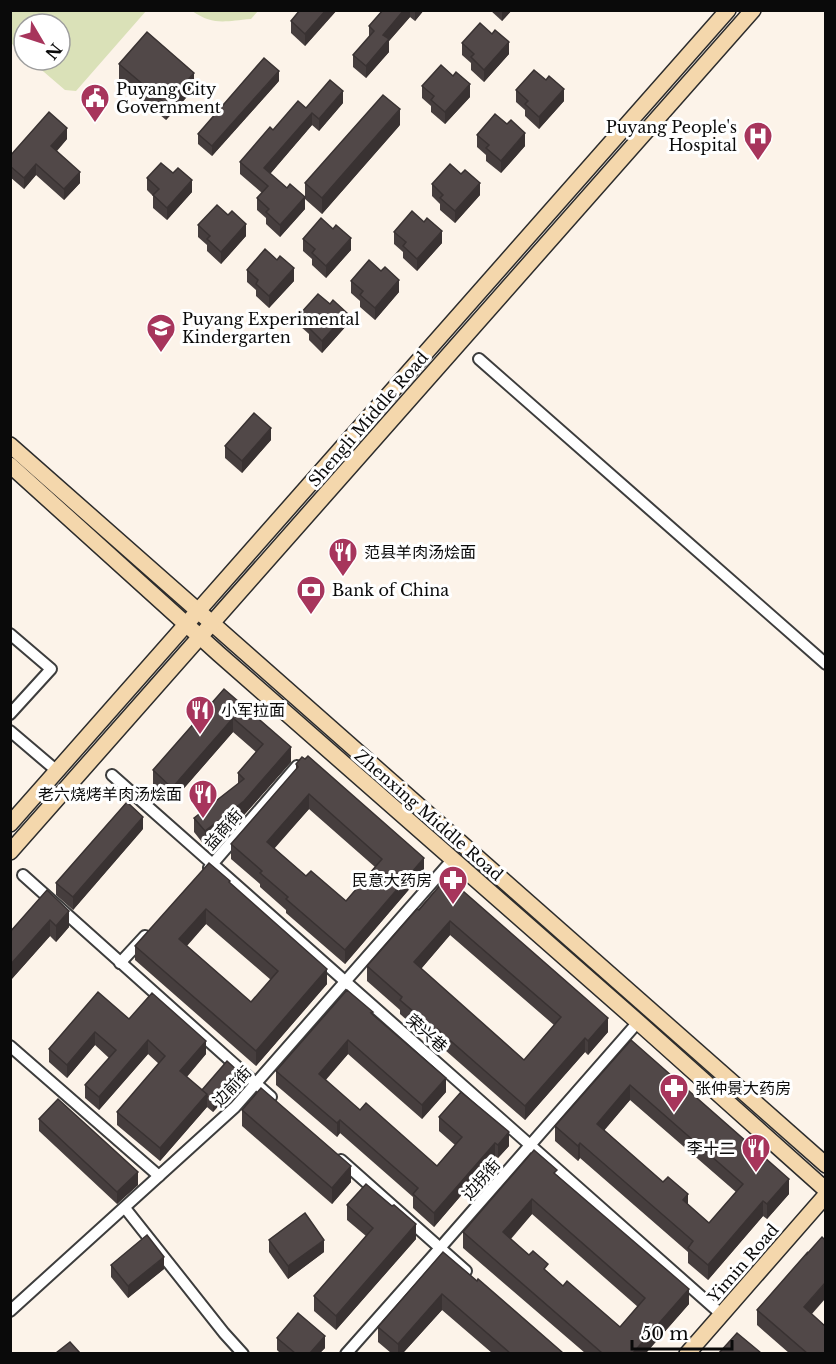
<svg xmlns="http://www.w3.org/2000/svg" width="836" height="1364" font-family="'Libre Baskerville','Noto Sans SC',serif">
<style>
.grass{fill:#dae1b8}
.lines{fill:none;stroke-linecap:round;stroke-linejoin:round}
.street-casing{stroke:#3d3d3d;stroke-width:14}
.secondary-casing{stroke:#2c2c2c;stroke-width:18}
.street{stroke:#fff;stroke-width:10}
.secondary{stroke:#f4d7ac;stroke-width:15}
.wall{fill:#463e3e;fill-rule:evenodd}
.shaded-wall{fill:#393232}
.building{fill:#514848;stroke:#393232;stroke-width:1.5;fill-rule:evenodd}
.labels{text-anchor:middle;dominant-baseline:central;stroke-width:6;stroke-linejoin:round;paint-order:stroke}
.poi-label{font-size:16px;fill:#0a0a0a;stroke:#fff;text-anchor:start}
.street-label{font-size:16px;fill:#0a0a0a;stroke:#fff}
</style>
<rect width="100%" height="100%" fill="#fcf3e9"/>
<g class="grass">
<path d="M11,10h135v1l-70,80 -11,-1 -35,-30h30v-36h-36v31l-13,-12z"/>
<path d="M192,11h66l-7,8c-26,2 -37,7 -59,-8z"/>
</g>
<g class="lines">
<g class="street-casing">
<g id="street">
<path d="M479,359l347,305"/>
<path d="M10,634l41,35 -41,45"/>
<path d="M10,731l47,40"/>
<path d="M112,775l609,539"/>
<path d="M209,868l88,-102"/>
<path d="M23,875l248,222"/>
<path d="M120,963l25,-27"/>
<path d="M10,1046l149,130"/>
<path d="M341,1160l125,111"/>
<path d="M125,1208l99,125 19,21"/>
<path d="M10,1311l225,-204 217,-247"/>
<path d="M346,1354l94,-106 198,-226"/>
</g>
</g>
<g class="secondary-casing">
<g id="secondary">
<path d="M10,445l816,720"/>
<path d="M10,465l209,189 419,368 188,168"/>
<path d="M10,824l718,-814"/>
<path d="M10,852l743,-842"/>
<path d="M687,1354l139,-159"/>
</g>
</g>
<use href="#street" class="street"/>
<use href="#secondary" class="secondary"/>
</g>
<g class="wall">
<path d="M337,10l-32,36 -14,-13v-12z"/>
<path d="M383,10h41l-9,11 -5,-4 -21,24v11l-23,26 -13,-11v-12l16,-18v-11z"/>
<path d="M490,10h22l-10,11z"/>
<path d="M462,43l47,11 -25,28 -13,-12v-7l-9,-8z"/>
<path d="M119,64l75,25 -28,31 -47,-40z"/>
<path d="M279,81l-67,75 -14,-12v-10z"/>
<path d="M422,86l48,11 -25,27 -14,-12v-6l-9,-8z"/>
<path d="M516,90l48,11 -25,28 -14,-13v-6l-9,-8z"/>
<path d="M343,103l-24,28 -7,-6 -42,49 17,14 18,9v-14l95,-58 -78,89 -17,-15v10l-25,28 -14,-13v-6l-9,-8v-12l5,-5 -22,-19v-12l33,-32 33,-22z"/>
<path d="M477,135l48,11 -24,27 -15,-12v-6l-9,-8z"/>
<path d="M67,139l-10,12 23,32 -16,17 -28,-25 -12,14 -14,-12v-21z"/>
<path d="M173,173l19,19 -25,28 -14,-12v-12l-6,-6v-12z"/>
<path d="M432,184l48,11 -25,28 -15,-13v-6l-8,-8z"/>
<path d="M198,225l48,11 -25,28 -14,-13v-6l-9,-8z"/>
<path d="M394,232l48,11 -25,28 -14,-13v-6l-9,-8z"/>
<path d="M303,239l48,11 -25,28 -14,-13v-6l-9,-8z"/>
<path d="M247,270l47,11 -25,27 -13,-12v-6l-9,-8z"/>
<path d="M381,271l18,21 -24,28 -15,-13v-6l-9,-8v-12z"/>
<path d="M300,314l47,11 -25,28 -13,-13v-6l-9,-8z"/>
<path d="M271,440l-29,33 -17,-15v-12z"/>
<path d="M224,689l67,73 -47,53 -39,31 -11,-14v-14l44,-34v-11l18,-21 -23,-20 -61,70 -19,-17v-15z"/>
<path d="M296,764l128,108 -79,92 -59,-51v-3l-26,-23v-3l-29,-25v-15l65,-74zM309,809l66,58 -29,34 -40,-25 -32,-28z"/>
<path d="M143,829l-70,81 -17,-15v-12z"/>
<path d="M447,877l161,155 -20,23 -3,-3 -60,68 -88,-77 -2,2 -35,-31v-4l-33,-29v-15zM450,935l104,90 -30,35 -103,-91z"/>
<path d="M230,883l97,101 -71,82 -121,-106v-14zM206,924l65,56 -20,22 -64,-56z"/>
<path d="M47,890l22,37 -13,15 -6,-6 -40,45v-49z"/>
<path d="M373,1015l73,77 -24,27 -74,-65 -23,26 35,30 77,56 18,-21 -16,-14v-14l70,29 -11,12 -3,-2 -61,71 -21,-19v-11l-73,-64 -3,4 -61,-52v-14z"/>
<path d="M129,1019l77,35 -19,23 15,13 37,-7 -26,29 -6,-5 -47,54 -43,-36v-13l42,-48 -11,-10 -49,56 -14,-12v-13l24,-27 -14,-13 -28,33 -18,-16v-13z"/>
<path d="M631,1040l158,154 -22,25 -4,-3 -55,64 -20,-17v-11l-108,-94 -2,3 -23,-20v-15zM630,1100l106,92 -27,31 -105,-93z"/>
<path d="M242,1110l109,72 -19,22 -90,-78z"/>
<path d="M39,1119l99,66 -21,19 -78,-73z"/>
<path d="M557,1175l132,129 -43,49h-61l-122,-105v-16zM532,1214l106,93 -18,20 -57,-41 -52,-47z"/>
<path d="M347,1205l69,34 -80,91 -22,-19v-15l52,-60 -19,-16z"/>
<path d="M269,1240l55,12 -36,27 -19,-27z"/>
<path d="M443,1252l34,29 86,72h-71l-50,-43 -39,43h-12l-13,-11v-15z"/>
<path d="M807,1254l5,60 13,39h-36l-32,-28v-15z"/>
<path d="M111,1265l53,4 -36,29 -17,-21z"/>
<path d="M277,1338l48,10 -5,5h-40l-3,-3z"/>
</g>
<g class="shaded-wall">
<path d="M326,10h11l-32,36v-12z"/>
<path d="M404,10h6v7l-21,24v11l-23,26v-12l17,-31z"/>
<path d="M415,10h9l-9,11z"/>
<path d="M502,10h10l-10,11z"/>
<path d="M509,42v12l-25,28v-12z"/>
<path d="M279,71v10l-67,75v-10z"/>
<path d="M194,73v16l-28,31v-16z"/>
<path d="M470,84v13l-25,27v-12z"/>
<path d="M564,89v12l-25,28v-12z"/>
<path d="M343,91v12l-24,28v-12z"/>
<path d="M400,109v16l-78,89v-16z"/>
<path d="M312,113v12l-48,56v-13z"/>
<path d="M67,128v11l-16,18v-11z"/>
<path d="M525,133v13l-24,27v-12z"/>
<path d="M36,164v11l-12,14v-11z"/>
<path d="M80,172v11l-16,17v-11z"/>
<path d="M192,180v12l-25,28v-12z"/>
<path d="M480,183v12l-25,28v-12z"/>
<path d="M305,197v12l-25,28v-12z"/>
<path d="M246,224v12l-25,28v-12z"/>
<path d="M442,231v12l-25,28v-12z"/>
<path d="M351,238v12l-25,28v-12z"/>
<path d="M294,268v13l-25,27v-12z"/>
<path d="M399,280v12l-24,28v-12z"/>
<path d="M347,313v12l-25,28v-12z"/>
<path d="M271,428v12l-29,33v-12z"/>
<path d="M233,718v14l-61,70v-14z"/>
<path d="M291,747v15l-47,53 -39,31v-15z"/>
<path d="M309,794v15l-42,48v-15z"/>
<path d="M143,817v12l-70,81v-13z"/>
<path d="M424,858v14l-79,92v-14z"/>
<path d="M206,909v15l-27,30v-15z"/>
<path d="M69,911v16l-13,15v-16z"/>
<path d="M50,920v16l-40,45v-16z"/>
<path d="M450,921v14l-36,42v-15z"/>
<path d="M327,969v15l-71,82v-15z"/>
<path d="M608,1018v14l-20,23v-14z"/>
<path d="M437,1029v14l-2,2v-15z"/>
<path d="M95,1032v13l-28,33v-13z"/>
<path d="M585,1038v14l-60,68v-14z"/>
<path d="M148,1040v14l-49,56v-13z"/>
<path d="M348,1040v14l-29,34v-14z"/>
<path d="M206,1041v13l-26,30v-13z"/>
<path d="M239,1072v11l-26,29v-10z"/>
<path d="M446,1078v14l-24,27v-14z"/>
<path d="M630,1085v15l-33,39v-15z"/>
<path d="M207,1094v13l-47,54v-13z"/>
<path d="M340,1120v13l-3,4v-14z"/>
<path d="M509,1132v14l-11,12v-13z"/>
<path d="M495,1143v13l-61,71v-14z"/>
<path d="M580,1143v15l-2,3v-15z"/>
<path d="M351,1166v16l-19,22v-16z"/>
<path d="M138,1172v13l-21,19v-12z"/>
<path d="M789,1179v15l-22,25v-15z"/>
<path d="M688,1194v15l-5,-9z"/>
<path d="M532,1199v15l-29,33v-15z"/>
<path d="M763,1201v15l-55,64v-15z"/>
<path d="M416,1224v15l-80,91v-14z"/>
<path d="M324,1240v12l-36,27v-13z"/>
<path d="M164,1257v12l-36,29v-12z"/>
<path d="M825,1283v16l-21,24v-16z"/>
<path d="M689,1289v15l-43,49h-13z"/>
<path d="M442,1294v16l-39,43h-5v-9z"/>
<path d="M325,1336v12l-5,5h-10z"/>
</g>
<g class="building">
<path d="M300,10h26l-21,24 -14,-13z"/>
<path d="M383,10h21l-21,25 6,4 -23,27 -13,-11 21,-24 -5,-5z"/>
<path d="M480,23l12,11 3,-4 14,12 -25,28 -13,-13 3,-3 -12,-11z"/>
<path d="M147,32l47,41 -28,31 -47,-40z"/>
<path d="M264,58l15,13 -67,75 -14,-12z"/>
<path d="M441,65l12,11 3,-4 14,12 -25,28 -14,-12 3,-4 -12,-10z"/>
<path d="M534,70l12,10 3,-4 15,13 -25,28 -14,-13 3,-3 -12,-11z"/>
<path d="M330,80l13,11 -24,28 -7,-6 -48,55 23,20 3,-4 15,13 -25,28 -14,-13 3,-3 -12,-11 11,-12 -28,-24 30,-35 3,3 25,-29 8,7z"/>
<path d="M383,95l17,14 -78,89 -17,-15z"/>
<path d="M49,112l18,16 -16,18 29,26 -16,17 -28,-25 -12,14 -14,-12v-10z"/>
<path d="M495,114l12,10 4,-4 14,13 -24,28 -15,-13 3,-3 -12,-10z"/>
<path d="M161,163l12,10 5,-5 14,12 -25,28 -14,-13 6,-6 -12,-11z"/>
<path d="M450,164l11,10 4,-4 15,13 -25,28 -15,-13 3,-3 -11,-11z"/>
<path d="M217,205l11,10 4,-4 14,13 -25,28 -14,-13 3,-3 -12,-11z"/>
<path d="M412,211l12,11 3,-4 15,13 -25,28 -14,-13 3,-4 -12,-10z"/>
<path d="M321,218l12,11 3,-4 15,13 -25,28 -14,-13 3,-4 -12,-10z"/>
<path d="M265,249l12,11 3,-4 14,12 -25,28 -13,-12 2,-4 -11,-10z"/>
<path d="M369,260l12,11 4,-4 14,13 -24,28 -15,-13 3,-4 -12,-10z"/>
<path d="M318,294l12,10 3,-4 14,13 -25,28 -13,-13 2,-3 -11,-11z"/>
<path d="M254,413l17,15 -29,33 -17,-15z"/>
<path d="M224,689l67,58 -47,54 -39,30 -11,-13 50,-39 -6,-6 25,-29 -30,-26 -61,70 -19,-18z"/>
<path d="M308,756l116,102 -79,92 -59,-51 2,-2 -28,-24 2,-2 -31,-27 67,-77 -2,-3 6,-7 3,2zM309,794l73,65 -36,42 -35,-30 -5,5 -39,-34z"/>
<path d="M127,802l16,15 -70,80 -17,-14z"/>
<path d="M209,863l21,18 -1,1 98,87 -71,82 -121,-105zM206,909l72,62 -27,31 -72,-63z"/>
<path d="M447,877l161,141 -20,23 -3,-3 -60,68 -88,-77 -2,1 -35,-30 2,-3 -35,-31 50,-57 2,1zM450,921l111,96 -37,43 -110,-98z"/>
<path d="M47,890l22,21 -13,15 -6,-6 -40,45v-33z"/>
<path d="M347,990l26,22 -2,1 75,65 -24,27 -74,-65 -29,34 41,36 6,-7 71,63 25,-29 -23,-20 22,-25 48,40 -11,13 -3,-2 -61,70 -21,-19 5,-6 -78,-68 -3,3 -61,-52z"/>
<path d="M98,992l31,27 23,-26 54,48 -26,30 27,23 -47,54 -43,-36 48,-56 -17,-16 -49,57 -14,-12 31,-35 -21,-18 -28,33 -18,-16z"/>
<path d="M631,1040l158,139 -22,25 -4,-3 -55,64 -20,-17 5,-7 -113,-98 -2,3 -23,-20zM630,1085l113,99 -34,39 -26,-23 5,-6 -20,-17 -5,5 -66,-58z"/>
<path d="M227,1061l12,11 -26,30 -6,-6v-2l-5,-4z"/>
<path d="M261,1088l90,78 -19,22 -90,-78z"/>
<path d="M58,1099l80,73 -21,20 -78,-73z"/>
<path d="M534,1150l23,20 -3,3 135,116 -56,64h-32h1l-139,-121zM532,1199l113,99 -25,29 -53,-46 -4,5 -19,-17 4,-5 -15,-13 -4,4 -26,-23z"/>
<path d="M366,1184l26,22 2,-1 22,19 -80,92 -22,-20 59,-68 -26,-23z"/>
<path d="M305,1213l19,27 -36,26 -19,-26z"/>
<path d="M147,1235l17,22 -36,29 -17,-21z"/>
<path d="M822,1237l3,3v43l-21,24 21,19v27h-18l-50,-43 50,-57v1z"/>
<path d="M443,1252l34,29 1,-2 85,74h-53l-68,-59 -44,50 -20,-17z"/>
<path d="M298,1313l27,23 -15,17h-15l-18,-15z"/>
<path d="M737,1333l24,20h-42z"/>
<path d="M70,1342l10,11h-24z"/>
</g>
<defs>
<g id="civic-pin" transform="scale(1.5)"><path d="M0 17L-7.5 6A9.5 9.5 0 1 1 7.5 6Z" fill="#a7355c" stroke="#fff"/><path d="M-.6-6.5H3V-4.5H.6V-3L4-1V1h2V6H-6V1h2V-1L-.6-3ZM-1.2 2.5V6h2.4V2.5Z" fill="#fff"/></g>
<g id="hospital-pin" transform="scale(1.5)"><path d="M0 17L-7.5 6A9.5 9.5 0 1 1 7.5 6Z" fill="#a7355c" stroke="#fff"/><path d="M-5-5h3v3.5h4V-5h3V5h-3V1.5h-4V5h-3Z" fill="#fff"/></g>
<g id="school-pin" transform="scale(1.5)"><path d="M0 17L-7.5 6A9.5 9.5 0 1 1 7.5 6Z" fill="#a7355c" stroke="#fff"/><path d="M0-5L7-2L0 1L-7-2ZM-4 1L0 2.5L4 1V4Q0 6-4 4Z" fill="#fff"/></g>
<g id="restaurant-pin" transform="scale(1.5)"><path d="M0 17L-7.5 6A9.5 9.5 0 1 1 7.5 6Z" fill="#a7355c" stroke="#fff"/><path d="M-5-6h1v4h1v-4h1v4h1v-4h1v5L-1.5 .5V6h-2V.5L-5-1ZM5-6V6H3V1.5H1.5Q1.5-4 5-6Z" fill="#fff"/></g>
<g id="bank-pin" transform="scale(1.5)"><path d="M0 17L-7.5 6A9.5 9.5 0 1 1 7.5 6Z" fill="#a7355c" stroke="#fff"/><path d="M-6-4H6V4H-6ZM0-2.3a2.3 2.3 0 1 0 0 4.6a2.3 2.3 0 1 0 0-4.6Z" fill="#fff"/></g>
<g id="pharmacy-pin" transform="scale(1.5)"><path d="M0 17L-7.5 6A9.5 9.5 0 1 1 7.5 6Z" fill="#a7355c" stroke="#fff"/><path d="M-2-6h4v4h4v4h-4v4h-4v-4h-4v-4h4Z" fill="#fff"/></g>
</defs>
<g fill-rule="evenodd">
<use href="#civic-pin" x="95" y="98"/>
<use href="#hospital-pin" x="758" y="136"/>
<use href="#school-pin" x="161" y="328"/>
<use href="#restaurant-pin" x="343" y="552"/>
<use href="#bank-pin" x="311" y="590"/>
<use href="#restaurant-pin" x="200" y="710"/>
<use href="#restaurant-pin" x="203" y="794"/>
<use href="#pharmacy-pin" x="453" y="880"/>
<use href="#pharmacy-pin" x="674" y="1088"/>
<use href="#restaurant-pin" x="756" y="1148"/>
</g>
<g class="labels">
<g class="poi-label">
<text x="116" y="89">Puyang City<tspan x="116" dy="18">Government</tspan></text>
<text x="737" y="127" text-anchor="end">Puyang People's<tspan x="737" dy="18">Hospital</tspan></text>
<text x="182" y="319">Puyang Experimental<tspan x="182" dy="18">Kindergarten</tspan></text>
<text x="364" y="552">范县羊肉汤烩面</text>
<text x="332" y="590">Bank of China</text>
<text x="221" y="710">小军拉面</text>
<text x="182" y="794" text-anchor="end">老六烧烤羊肉汤烩面</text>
<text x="432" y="880" text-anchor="end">民意大药房</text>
<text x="695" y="1088">张仲景大药房</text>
<text x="735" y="1148" text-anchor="end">李十二</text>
</g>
<g class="street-label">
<text transform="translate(368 419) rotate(-49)">Shengli Middle Road</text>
<text transform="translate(429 815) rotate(41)">Zhenxing Middle Road</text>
<text transform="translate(223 829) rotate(-49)">益商街</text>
<text transform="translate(427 1033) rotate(42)">荣兴巷</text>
<text transform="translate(232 1086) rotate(-47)">边前街</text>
<text transform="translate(481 1179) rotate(-49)">边拐街</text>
<text transform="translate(743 1263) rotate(-49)">Yimin Road</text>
</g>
</g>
<rect width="836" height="1364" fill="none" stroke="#0a0a0a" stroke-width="24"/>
<g transform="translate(42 42) rotate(129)"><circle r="28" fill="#ffffff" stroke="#9d9d9d" stroke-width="1.5"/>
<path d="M0-4.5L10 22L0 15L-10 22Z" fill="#a7355c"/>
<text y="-9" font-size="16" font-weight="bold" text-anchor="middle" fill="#0a0a0a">N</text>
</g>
<path d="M632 1340v9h100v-9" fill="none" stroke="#0a0a0a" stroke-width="3"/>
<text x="641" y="1340" font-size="18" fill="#0a0a0a" stroke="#ffffff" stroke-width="4.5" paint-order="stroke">50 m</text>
</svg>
